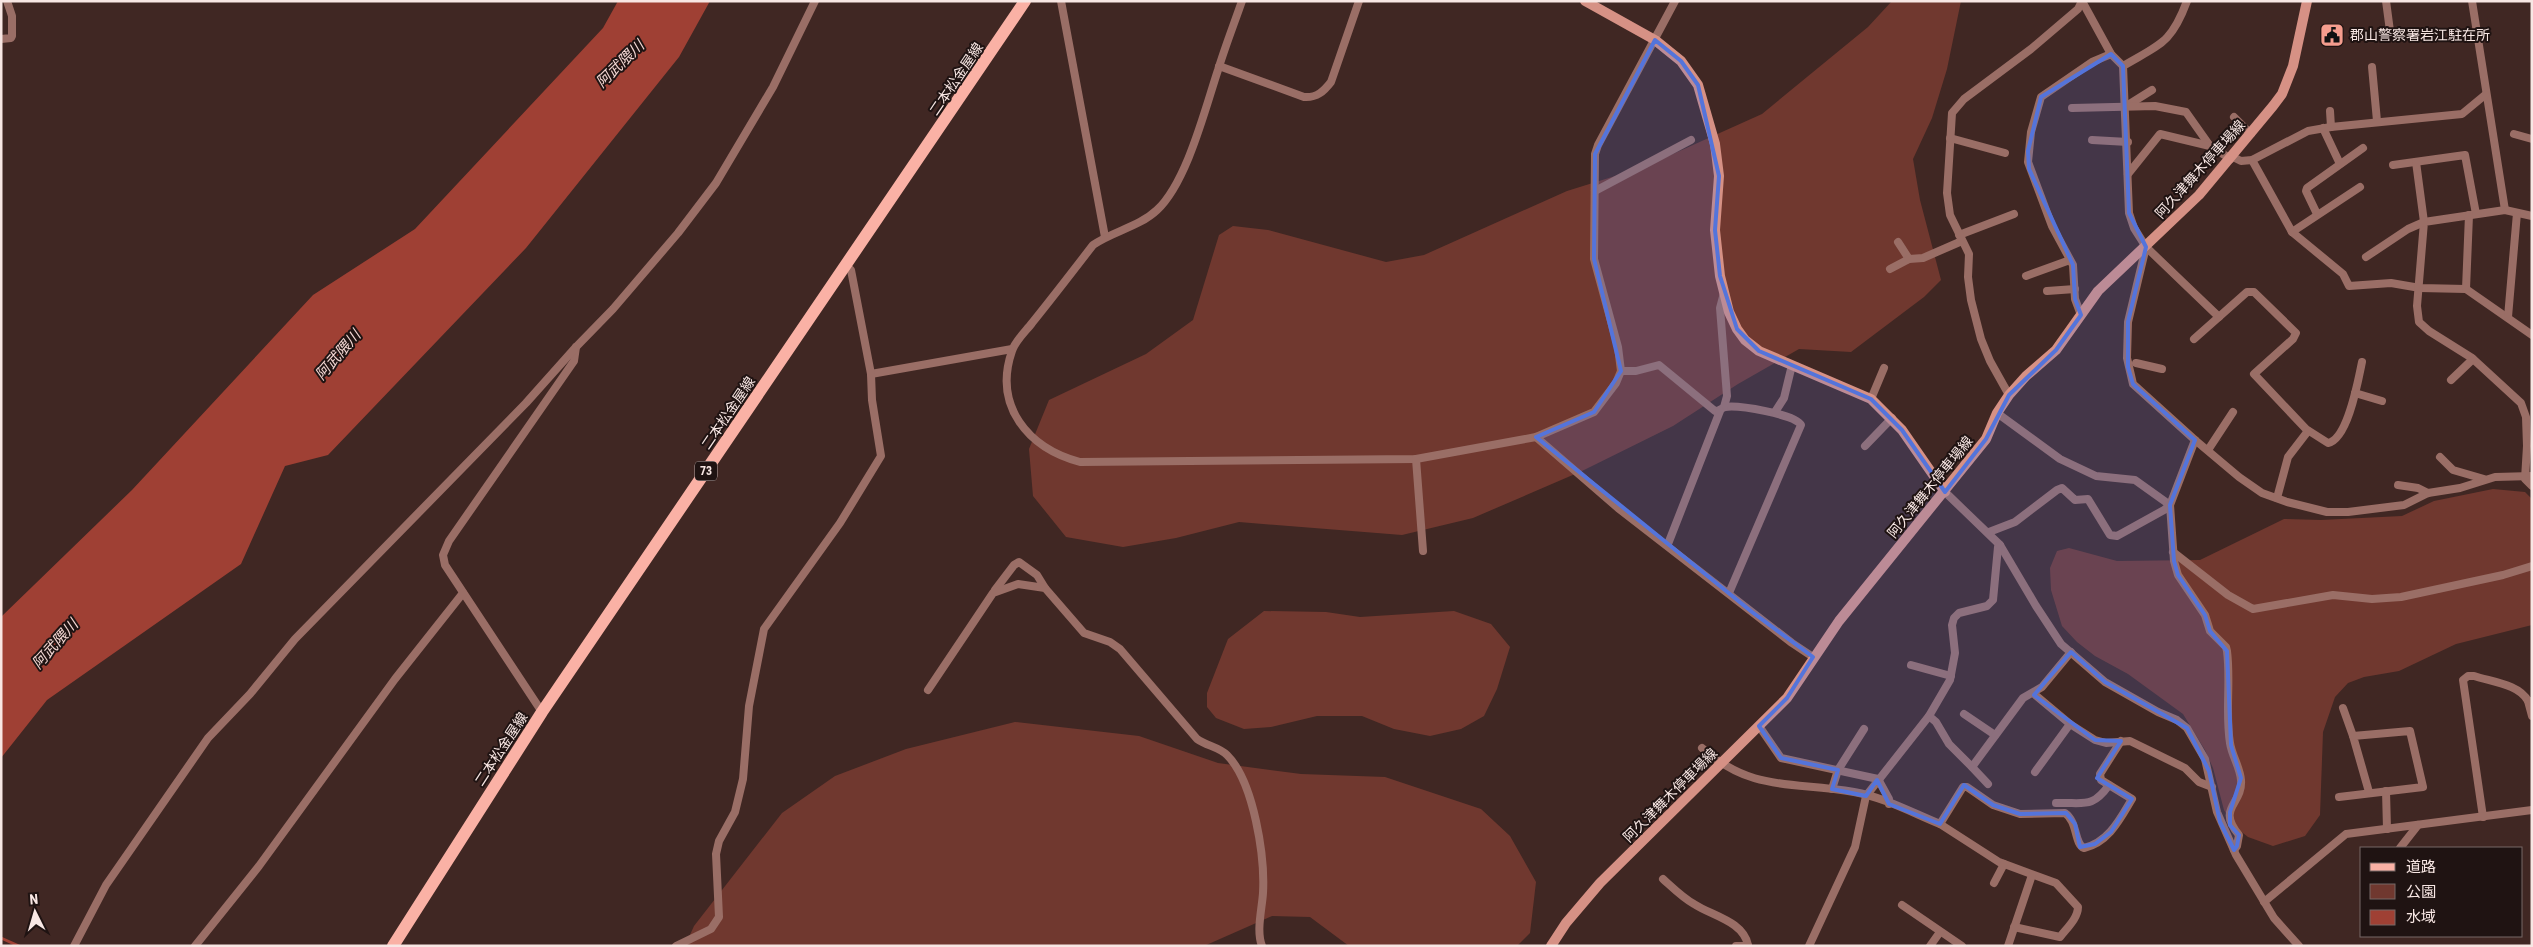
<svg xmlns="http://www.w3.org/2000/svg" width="2533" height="947" font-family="'Roboto Condensed','Noto Sans JP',sans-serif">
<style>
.green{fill:#70382f}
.water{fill:#9f4034}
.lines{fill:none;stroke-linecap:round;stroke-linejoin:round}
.stream{stroke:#9f4034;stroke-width:3}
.street{stroke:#9a6e66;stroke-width:8}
.secondary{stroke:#d69185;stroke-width:10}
.primary{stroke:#fab1a5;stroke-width:12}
.marked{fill:#5474db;fill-opacity:0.2;stroke:#5474db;stroke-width:4;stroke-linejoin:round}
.labels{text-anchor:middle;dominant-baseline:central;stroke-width:4;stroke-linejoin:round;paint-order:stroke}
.shield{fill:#1f1312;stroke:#b7a7a5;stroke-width:1}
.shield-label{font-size:12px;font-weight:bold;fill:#f8e7e4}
.poi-label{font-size:14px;fill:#f8e7e4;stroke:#1f1312;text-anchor:start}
.street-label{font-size:14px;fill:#f8e7e4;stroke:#1f1312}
.water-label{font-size:15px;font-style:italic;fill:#f4d8d4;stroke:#1f1312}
</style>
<rect width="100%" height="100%" fill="#402723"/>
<g class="green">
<path d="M1892,1h69l-14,68 -15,49 -19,41 7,41 21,80 -17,17 -73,55 -52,-3 -61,35 -65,42 -91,45 -109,47 -71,17 -163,-13 -63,16 -53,9 -57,-10 -33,-41 -4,-47 20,-49 97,-46 47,-34 26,-85 14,-9 35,4 118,32 38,-7 143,-64 77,-24 118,-53 106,-87z"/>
<path d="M2493,489l32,3 7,7v126l-76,19 -57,27 -35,6 -16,6 -13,14 -12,35 -3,83 -15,21 -32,10 -25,-9 -14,-11 -10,-16 -11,-42 -8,-18 -22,-36 -55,-40 -33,-18 -18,-14 -15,-16 -11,-36 -1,-22 7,-17 12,-3 48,13 83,-1 84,-41 37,1 81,-4 32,-15z"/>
<path d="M1264,611l62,1 34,5 94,-6 37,13 19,23 -13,42 -13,27 -23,13 -31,7 -36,-7 -32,-13h-45l-46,11 -27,2 -28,-11 -9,-11v-14l21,-54z"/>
<path d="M1015,722l124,14 79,27 83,11 84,3 96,32 29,27 26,46 -6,51 -13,13h-168l-39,-29 -38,-1 -68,30h-519l9,-20 88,-113 53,-37 71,-27z"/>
</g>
<path class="water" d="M618,1h92l-31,56 -153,191 -198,207 -43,11 -44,98 -194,136 -46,58v-141l131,-127 181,-195 102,-66 188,-201z"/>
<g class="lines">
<path class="stream" d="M1,938l18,8"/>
<g class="street">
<path d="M1061,1l44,236"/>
<path d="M1242,1c-8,23 -17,46 -24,69 -13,39 -31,112 -61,140 -18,17 -44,21 -64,35 -20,26 -40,52 -61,78 -6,8 -17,18 -20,28 -19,55 16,97 68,111l336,-3 120,-22 58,-25 22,-29 5,-12 -3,-24 -24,-88 1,-105 3,-9 77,-144"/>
<path d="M2082,1l29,53 12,12 6,147 5,15 12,19 -18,75 -1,36 6,26 62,56 44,37 23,16 25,9 40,10h21l56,-7 24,-12 32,-5 35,-11 37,-1"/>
<path d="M2386,1l4,30"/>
<path d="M2472,1l33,209"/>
<path d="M1,39l10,-1 1,-2v-20l-5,-15"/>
<path d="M1219,66l85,31c13,1 20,-6 27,-15l28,-81"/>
<path d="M2123,66c37,-22 48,-22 64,-65"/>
<path d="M2372,67l5,54"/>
<path d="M2128,105l24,-15"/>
<path d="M2072,108l83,-2 31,6 24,34 21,13"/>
<path d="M2330,111l1,16"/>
<path d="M2234,117l17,17"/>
<path d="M2323,128l17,36"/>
<path d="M2514,134l18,5"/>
<path d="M1950,138l55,15"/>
<path d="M2092,140l36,2"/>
<path d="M2233,157l8,4 11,-1 56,-29 23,-4 131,-13 23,-19"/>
<path d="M2252,160l40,72 51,42 6,12 42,-3 29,5 46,1 66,46"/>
<path d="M2393,165l72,-10 11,59"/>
<path d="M2128,174l32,-40 50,12"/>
<path d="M1595,191l96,-51"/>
<path d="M2317,214l-11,-23 1,-3 56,-40"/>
<path d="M2532,216l-27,-6 -81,12 -7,84 2,16 10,9 43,27 49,45 5,14 1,29 -2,33 7,7"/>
<path d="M2292,232l68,-45"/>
<path d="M1959,235l55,-21"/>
<path d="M1898,242l11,17"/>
<path d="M2146,247l73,70"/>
<path d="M2366,257l42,-28 16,-7 -8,-60"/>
<path d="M1890,269l19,-10 14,-1 39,-17"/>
<path d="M2026,276l44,-16"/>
<path d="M2466,289l3,-74"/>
<path d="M2047,291l28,-2"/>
<path d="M2081,315l-6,-16 -2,-34 -21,-39 -24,-64 3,-30 10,-35 51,-35 19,-8"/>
<path d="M2508,317l9,-104"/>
<path d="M2194,339l53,-47h7l42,41 -3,6 -39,35 52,55 22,14c20,-4 30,-62 34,-81"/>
<path d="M2136,363l26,6"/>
<path d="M1621,371h15l23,-6 56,46c4,0 7,-3 10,-4 13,-2 70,7 76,18l-72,168"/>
<path d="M871,374l141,-25"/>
<path d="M2451,380l22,-21"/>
<path d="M2355,393l27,8"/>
<path d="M2009,395l-19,-34 -9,-22 -10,-39 -3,-23 1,-23 -19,-39 -3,-22 5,-80 12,-14 67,-50 47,-40 4,-8"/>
<path d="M1871,399l13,-31"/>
<path d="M1724,407l3,-11 -7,-88 4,-15"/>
<path d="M1775,412l9,-14 8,-33"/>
<path d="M1997,413l63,46 36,17 39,4 35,25 25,-65"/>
<path d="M1536,437l82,71 174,135 21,14"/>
<path d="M1865,446l27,-28"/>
<path d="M2208,450l25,-38"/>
<path d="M2440,457l13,13 31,9"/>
<path d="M1416,459l7,92"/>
<path d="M2398,485l20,3 10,5"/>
<path d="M1945,492l55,53 36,61 25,38 44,38 53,30 19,8 10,8 18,31 12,53 19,43 38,63 25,28"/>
<path d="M2277,498l11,-41 20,-26"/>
<path d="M1989,532l26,-10 42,-32 5,-2 13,12 13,-1 22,36 7,1 47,-26 6,-5 4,56 4,14 27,40 5,16 16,16 1,4c4,31 -2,61 3,92 2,13 10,24 11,37 2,25 -25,27 -2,55l-2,11 -3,4"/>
<path d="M1668,544l52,-133"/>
<path d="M2173,552l55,43 25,14 80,-14 39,4 29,-2 102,-22 29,-9"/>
<path d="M995,590l19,-25 5,-3 18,13 8,13"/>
<path d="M1911,665l40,11"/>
<path d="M928,690l65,-97 25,-9 27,4 39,45 26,9 10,7 77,90c10,7 22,8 30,16 27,27 38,102 36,138 -1,16 -7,38 -1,53"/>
<path d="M2033,693l37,31 25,16 11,3 24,-2 55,27 14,14 13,5"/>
<path d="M2530,701h-2l4,15"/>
<path d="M2343,708l10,28"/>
<path d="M542,712l-97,-147 -2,-10 6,-14 125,-180 2,-14"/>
<path d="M1964,714l31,21"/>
<path d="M1929,716l7,6 13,22 23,23"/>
<path d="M1759,726l22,32 97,21 11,20v5"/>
<path d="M1702,748c51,45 91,33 152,44 29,5 59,21 86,32l23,-37h4l26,18 27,9 45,-1c13,9 9,31 19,35 25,-6 36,-29 48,-49l-31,-19 -1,-6 21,-33"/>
<path d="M2035,772l35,-48"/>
<path d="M1988,784l-16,-17 51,-69 19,-11 29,-35"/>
<path d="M1832,789l6,-19 26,-41"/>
<path d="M2386,791l1,38"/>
<path d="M2339,797l84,-10 -13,-56 -57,5 16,56"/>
<path d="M2056,803c28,-1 36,6 53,-18"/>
<path d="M2483,817l-20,-137 5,-4h6c18,6 45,8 54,25"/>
<path d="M1940,824l59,38 57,21 22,24c0,11 -11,21 -18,30l-46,-10"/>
<path d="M2400,848l18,-23"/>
<path d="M1663,879c10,9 20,19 31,25 18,12 49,17 54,41"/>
<path d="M1994,883l10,-19"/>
<path d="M2264,902l82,-68 186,-24"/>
<path d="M1902,905l60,41"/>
<path d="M74,946l32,-61 102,-147 42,-44 45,-55 231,-236 50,-56 37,-38 65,-76 38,-50 57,-96 42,-86"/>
<path d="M195,946l64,-80 136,-187 68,-86"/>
<path d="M676,946l35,-17 8,-12 -3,-63 3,-13 16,-29 8,-33 6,-73 15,-77 76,-106 41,-67 -9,-56 -1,-26 -20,-104 -5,-5"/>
<path d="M1736,946h12"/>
<path d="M1809,946l46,-99 11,-51 63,-80 21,-36 5,-27 -3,-28 2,-7 5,-5 28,-7 6,-6 5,-53 2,-2"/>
<path d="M1930,946l10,-14"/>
<path d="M2008,946l24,-71"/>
</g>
<g class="secondary">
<path d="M1585,1l70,39 26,21 17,24 17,59 4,32 -4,54 5,46 9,36 8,17 8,11 14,11 112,48 31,31 43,62"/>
<path d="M1551,946l15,-23 34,-40 187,-185 52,-77 147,-182 11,-26 12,-18 17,-19 30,-26 42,-59 101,-96 74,-89 9,-12 11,-28 14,-65"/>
</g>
<path class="primary" d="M393,946l149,-234 483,-711"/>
</g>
<path class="marked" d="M1655,40l26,21 17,24 21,91 -4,54 5,46 17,53 22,22 112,48 31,31 43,62 41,-53 23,-44 47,-45 25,-35 -6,-16 -2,-34 -44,-96 -1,-18 13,-54 70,-43 12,12 6,147 17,34 -18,75v45l5,17 62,56 -25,65 4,56 4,14 27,40 5,16 17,20 4,94 10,33 -11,34v13l9,10 -2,11 -3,4 -14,-28 -11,-51 -22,-43 -82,-46 -34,-30 -37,43 61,45 26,1 -24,37 35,21 -21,33 -16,12 -15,3 -5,-23 -9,-11 -46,1 -27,-9 -29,-20 -24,39 -51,-20 -12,-24 -11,16 -34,-7 6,-19 -57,-12 -22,-32 28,-28 26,-41 -61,-45 -216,-175 58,-25 27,-41 -27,-112 1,-105z"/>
<defs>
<g id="civic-square" transform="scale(1.25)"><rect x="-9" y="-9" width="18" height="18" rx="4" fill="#f59d8e" stroke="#1f1312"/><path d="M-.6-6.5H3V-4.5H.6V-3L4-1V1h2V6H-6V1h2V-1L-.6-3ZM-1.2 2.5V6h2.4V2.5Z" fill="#111"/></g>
</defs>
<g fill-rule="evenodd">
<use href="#civic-square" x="2332" y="35"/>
</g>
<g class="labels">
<rect class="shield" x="695" y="461.5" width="22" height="19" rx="4"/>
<g class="shield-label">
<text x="706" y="471">73</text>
</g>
<g class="poi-label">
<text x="2350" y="35">郡山警察署岩江駐在所</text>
</g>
<g class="street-label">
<text transform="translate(956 79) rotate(-56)">二本松金屋線</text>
<text transform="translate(2200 169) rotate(-48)">阿久津舞木停車場線</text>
<text transform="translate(728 413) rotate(-56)">二本松金屋線</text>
<text transform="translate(1930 487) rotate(-51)">阿久津舞木停車場線</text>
<text transform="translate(501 749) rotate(-57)">二本松金屋線</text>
<text transform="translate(1670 795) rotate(-45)">阿久津舞木停車場線</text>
</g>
<g class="water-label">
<text transform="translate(620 64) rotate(-44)">阿武隈川</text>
<text transform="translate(338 355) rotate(-49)">阿武隈川</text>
<text transform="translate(55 644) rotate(-48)">阿武隈川</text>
</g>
</g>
<rect width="2533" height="947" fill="none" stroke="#f8e7e4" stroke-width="5"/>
<rect x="2360" y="847" width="162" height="90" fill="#1f1312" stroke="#766866"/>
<rect x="2370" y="863" width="25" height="8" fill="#fab1a5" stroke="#766866"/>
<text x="2406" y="872" font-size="15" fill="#f8e7e4">道路</text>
<rect x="2370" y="884" width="25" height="15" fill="#70382f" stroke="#766866"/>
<text x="2406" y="897" font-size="15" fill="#f8e7e4">公園</text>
<rect x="2370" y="910" width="25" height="15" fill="#9f4034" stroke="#766866"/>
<text x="2406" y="922" font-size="15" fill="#f8e7e4">水域</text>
<g transform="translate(35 912) rotate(355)" stroke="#1f1312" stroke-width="4" paint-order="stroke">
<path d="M0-4L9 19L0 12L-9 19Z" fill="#f8e7e4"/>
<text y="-8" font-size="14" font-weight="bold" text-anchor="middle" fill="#f8e7e4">N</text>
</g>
</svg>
